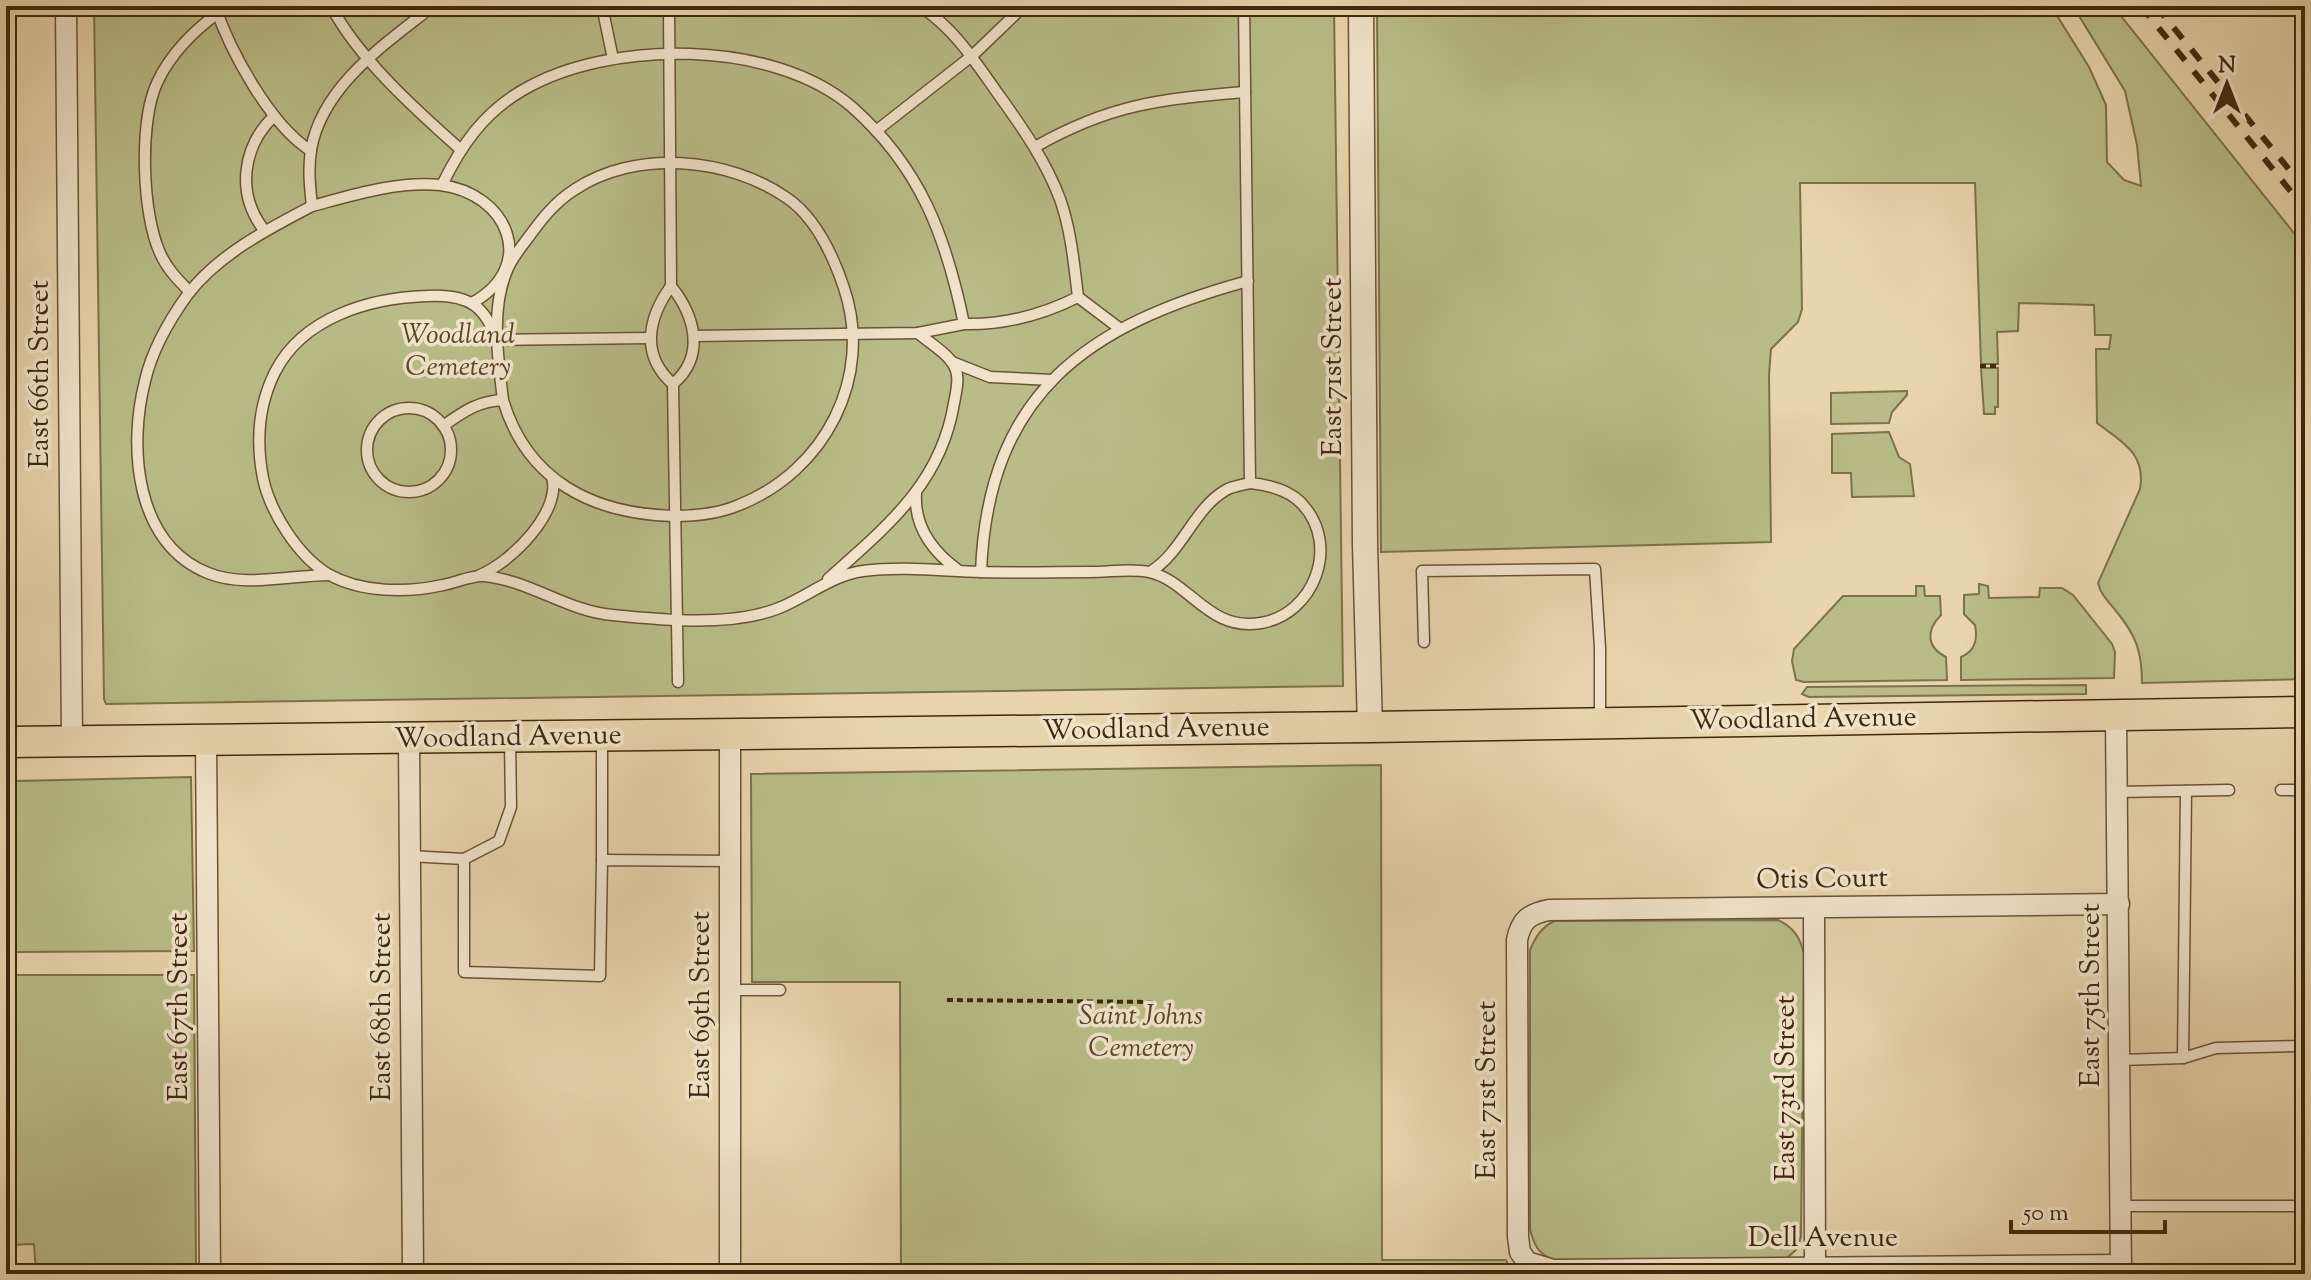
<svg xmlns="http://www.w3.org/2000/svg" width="2311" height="1280" font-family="'Sorts Mill Goudy',serif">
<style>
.green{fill:#b9bc88;stroke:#7c724b;stroke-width:2}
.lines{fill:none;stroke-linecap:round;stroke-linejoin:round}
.service-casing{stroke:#6a5336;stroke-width:13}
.minor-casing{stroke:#6a5336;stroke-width:23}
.tertiary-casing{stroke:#6a5336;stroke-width:27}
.primary-casing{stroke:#40280e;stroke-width:33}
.path{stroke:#40280e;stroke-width:4;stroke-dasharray:6 4;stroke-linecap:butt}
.service{stroke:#f0e3ca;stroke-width:10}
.minor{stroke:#f0e3ca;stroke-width:20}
.tertiary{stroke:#f0e3ca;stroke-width:24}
.primary{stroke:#e8d4ad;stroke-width:30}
.rail{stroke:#40280e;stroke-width:6;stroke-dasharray:14 14;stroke-linecap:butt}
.labels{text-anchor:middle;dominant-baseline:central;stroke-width:7;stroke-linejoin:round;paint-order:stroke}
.park-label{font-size:28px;font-style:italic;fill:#584626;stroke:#f0e3ca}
.street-label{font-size:28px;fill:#40280e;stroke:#f0e3ca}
</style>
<rect width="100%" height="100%" fill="#e8d4ad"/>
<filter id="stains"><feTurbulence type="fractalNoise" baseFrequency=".0025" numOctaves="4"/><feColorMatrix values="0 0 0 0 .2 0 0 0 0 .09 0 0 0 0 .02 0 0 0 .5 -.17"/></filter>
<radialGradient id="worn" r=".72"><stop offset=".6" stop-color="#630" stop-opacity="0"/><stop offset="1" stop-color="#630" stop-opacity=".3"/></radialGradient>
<g class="green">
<path d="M94,6h1240l9,680 -1237,18 -2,-5z"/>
<path d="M1377,6h674l38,61 17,38 1,57 17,18 17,6 -4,-41 -12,-54 -52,-85h40l192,241v432l-163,4c0,-31 -6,-48 -26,-72 -8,-10 -15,-16 -18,-28l42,-94c6,-36 -18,-47 -43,-66l-1,-74h13l2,-14h-16l-1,-30 -75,-2 -1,28 -21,1 1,32h-17l-6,-181h-175l2,126 -4,13 -27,27 -2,26 2,167 -390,10z"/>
<path d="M1981,368h17v39h-3v7h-11z"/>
<path d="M1907,391v4l-15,17 -3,11 -58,1v-31z"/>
<path d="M1889,432l10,25 11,7 4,32 -62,1 -1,-24h-19v-39z"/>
<path d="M1979,584l9,2 1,12 50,-1 1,-9h22l11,7 39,49 3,8 -1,26 -153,2v-23c14,-6 17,-17 14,-32l-11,-11v-19l15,-1z"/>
<path d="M1916,586h8l1,10h15l1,19c-15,15 -15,32 5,42l1,23 -143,2 -8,-2 -4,-19 2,-12 49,-53h73z"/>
<path d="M2086,685v9l-277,3 -7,-3 5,-7z"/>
<path d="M1381,765l1,495h124l7,14h-612l-1,-292h-148l-1,-208z"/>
<path d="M191,777l3,174 -181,1 3,-171z"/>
<path d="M1778,920c16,8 22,17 26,34l-3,283 -4,12 -11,10 -232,1c-16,-6 -20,-15 -24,-31v-279c6,-14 11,-22 24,-29z"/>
<path d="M6,975h188l2,299h-160l-2,-30 -28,1z"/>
</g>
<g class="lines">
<g class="service-casing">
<g id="service">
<path d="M215,6c15,45 55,119 96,145"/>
<path d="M331,6c27,52 85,104 129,143"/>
<path d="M433,6c-48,38 -111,80 -122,144 -3,19 -1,38 1,56 41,-11 85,-25 128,-21 68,8 99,81 32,118"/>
<path d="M602,6l11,53"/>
<path d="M669,6l2,280c-23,32 -31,69 2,98l5,298"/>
<path d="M920,6c36,24 56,57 81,92 23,32 45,64 59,101 11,31 14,65 18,98 -36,18 -73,28 -114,27"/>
<path d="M876,131l97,-76 51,-49"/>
<path d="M1035,147c75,-43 126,-48 210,-55"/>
<path d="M442,185c19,-39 41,-72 81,-95 87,-51 250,-51 329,17 69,61 94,130 112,217l-46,9 -224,3"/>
<path d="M312,206c-44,23 -93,48 -124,88 -18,25 -36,56 -43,87 -17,66 -10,163 63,192 36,15 83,2 121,2"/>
<path d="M264,230c-28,-36 -22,-83 10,-114"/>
<path d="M671,286c24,30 35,70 2,98"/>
<path d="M190,292c-12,-12 -23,-23 -30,-39 -18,-39 -21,-131 -3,-170 12,-27 36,-52 60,-69"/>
<path d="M1078,297l41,31"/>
<path d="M649,338l-152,2c-5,-12 -11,-27 -23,-35 -13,-9 -33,-10 -48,-9 -56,2 -123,21 -151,76 -17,34 -19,70 -12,106 7,34 35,78 65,96 33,19 79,19 115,11 13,-2 28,-10 41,-9 45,4 83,35 128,39 50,5 120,12 167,-7 28,-11 53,-33 84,-37 40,-5 79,0 118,1 36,1 73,0 109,0 19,0 42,-4 59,0 41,9 59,60 112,51 53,-9 79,-77 42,-118 -13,-15 -34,-20 -53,-22l-6,-477"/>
<path d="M952,362l38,15 62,3"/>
<circle cx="409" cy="450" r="42"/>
<path d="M443,426c20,-14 35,-25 60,-26 -5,-42 -13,-92 5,-132 5,-11 13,-21 20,-30 13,-18 27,-36 46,-48 61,-41 154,-33 213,8 29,20 46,57 57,90 30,89 -19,183 -105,217 -21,9 -43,11 -65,11 -81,-2 -147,-35 -171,-116"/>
<path d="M916,494c-2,33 16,57 42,76"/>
<path d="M981,572c7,-179 106,-247 267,-291"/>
<path d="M1150,572c33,-20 43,-63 76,-82 7,-4 17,-5 24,-7"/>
<path d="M480,575c30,-12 82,-63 72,-98"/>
<path d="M828,579c58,-52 113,-95 126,-176 3,-15 7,-30 -3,-42 -8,-11 -23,-19 -33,-28"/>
<path d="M1424,642l-2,-71 173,-2 5,79v73"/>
<path d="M602,738v122"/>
<path d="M2281,790h24"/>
<path d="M2117,792l112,-2"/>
<path d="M409,856l55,3v113l136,4 2,-116 128,1"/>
<path d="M464,859l35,-18 12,-34 -1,-66"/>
<path d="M730,990h50"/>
<path d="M2183,1058l3,-267"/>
<path d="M2120,1060l63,-2 33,-10 79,-2 10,-5"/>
<path d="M2121,1206h184"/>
</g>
</g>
<g class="minor-casing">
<g id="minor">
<path d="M66,6l6,735"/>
<path d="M2116,716l5,558"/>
<path d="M206,739l4,535"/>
<path d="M409,739l4,535"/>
<path d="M2119,904l-570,6c-20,4 -28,10 -32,30l1,297 2,15 7,10 26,8 568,-5"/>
<path d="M1814,908l1,359"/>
<path d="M730,1274v-539"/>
</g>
</g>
<g class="tertiary-casing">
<path id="tertiary" d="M1361,6l4,539 5,182"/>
</g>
<g class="primary-casing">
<path id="primary" d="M6,742l1364,-15 935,-15"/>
</g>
<g class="path">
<path d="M1980,366h20"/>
<path d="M947,1000l209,2"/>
</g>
<use href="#service" class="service"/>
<use href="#minor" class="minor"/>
<use href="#tertiary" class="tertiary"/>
<use href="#primary" class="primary"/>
<g class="rail">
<path d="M2141,6l164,203"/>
<path d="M2156,6l149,183"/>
</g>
</g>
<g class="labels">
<g class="park-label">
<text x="458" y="336">Woodland<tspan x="458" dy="32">Cemetery</tspan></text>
<text x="1141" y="1017">Saint Johns<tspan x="1141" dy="32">Cemetery</tspan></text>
</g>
<g class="street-label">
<text transform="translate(1334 367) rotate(-90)">East 71st Street</text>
<text transform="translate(41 374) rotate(-90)">East 66th Street</text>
<text transform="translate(1803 720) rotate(-1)">Woodland Avenue</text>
<text transform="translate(1156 730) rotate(-1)">Woodland Avenue</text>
<text transform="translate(508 738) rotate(-1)">Woodland Avenue</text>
<text transform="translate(1822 880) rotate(-1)">Otis Court</text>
<text transform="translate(2092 995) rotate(-90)">East 75th Street</text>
<text transform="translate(702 1005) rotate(-90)">East 69th Street</text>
<text transform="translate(180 1007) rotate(-90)">East 67th Street</text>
<text transform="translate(383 1007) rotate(-90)">East 68th Street</text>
<text transform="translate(1787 1088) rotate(-90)">East 73rd Street</text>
<text transform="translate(1488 1090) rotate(-90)">East 71st Street</text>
<text x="1823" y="1239">Dell Avenue</text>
</g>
</g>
<rect width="2311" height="1280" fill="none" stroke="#e8d4ad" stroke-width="32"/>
<rect x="8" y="8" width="2295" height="1264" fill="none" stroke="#40280e" stroke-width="4"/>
<rect x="16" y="16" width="2279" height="1248" fill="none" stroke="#40280e" stroke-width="2"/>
<g transform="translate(2227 84)" stroke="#f0e3ca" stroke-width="6" paint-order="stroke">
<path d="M0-6L14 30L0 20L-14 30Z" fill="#40280e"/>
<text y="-12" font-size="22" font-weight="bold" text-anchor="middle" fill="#40280e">N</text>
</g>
<path d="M2011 1220v12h154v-12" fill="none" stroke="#40280e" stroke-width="4"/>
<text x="2023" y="1220" font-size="24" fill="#40280e" stroke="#f0e3ca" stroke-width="6" paint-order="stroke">50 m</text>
<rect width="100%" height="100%" filter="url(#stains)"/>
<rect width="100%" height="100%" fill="url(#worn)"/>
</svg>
